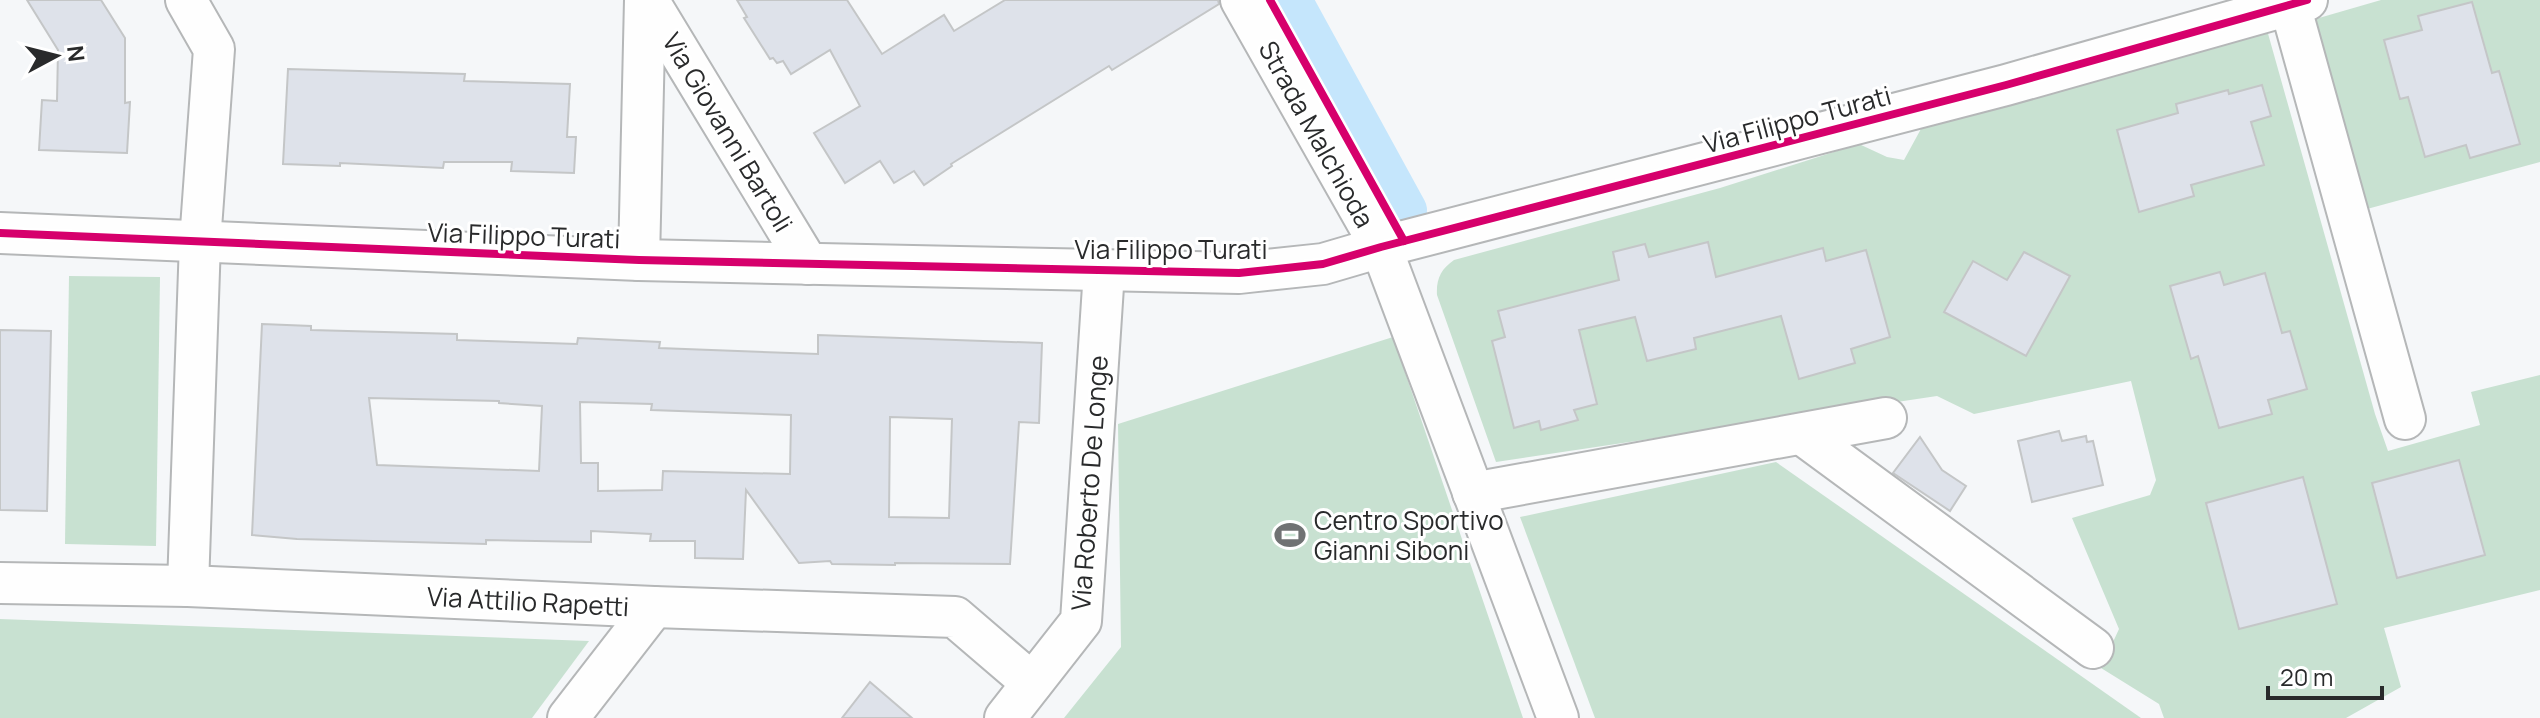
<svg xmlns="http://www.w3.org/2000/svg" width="2540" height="718" font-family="Manrope,sans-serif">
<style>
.green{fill:#c8e1d1}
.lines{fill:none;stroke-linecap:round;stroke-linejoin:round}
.canal{stroke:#c5e6fc;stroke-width:40}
.building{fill:#dee2ea;stroke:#c4c6c7;stroke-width:2;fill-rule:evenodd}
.minor-casing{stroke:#b5b7b8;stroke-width:44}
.minor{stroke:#fefefe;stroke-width:40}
.cycleway-casing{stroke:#fff;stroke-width:13}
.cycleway{stroke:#d6006c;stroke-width:8}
.labels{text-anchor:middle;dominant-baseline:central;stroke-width:6;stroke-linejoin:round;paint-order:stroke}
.street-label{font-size:26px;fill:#292a2b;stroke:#fff}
.poi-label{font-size:26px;fill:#292a2b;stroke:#fff;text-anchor:start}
</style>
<rect width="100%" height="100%" fill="#f5f7f9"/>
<g class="green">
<path d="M2381,0h159v162l-173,47 -55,-189z"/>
<path d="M2267,30l108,384 13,37 92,-26 -9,-33 69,-17v215l-156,38 17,59 -55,31h-182l-5,-14 -58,-36 18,-39 -47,-111 78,-23 6,-15 -25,-99 -157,33 -37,-18 -441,66 -59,-167c-1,-16 4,-26 17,-35l266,-72 139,-44 28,13 17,3 18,-33z"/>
<path d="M69,276l91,1 -4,269 -91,-2z"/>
<path d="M1393,337l130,381h-459l57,-71 -3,-223z"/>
<path d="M1776,462l365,256h-546l-75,-201z"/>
<path d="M0,619l589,22 -57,77h-532z"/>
</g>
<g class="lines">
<path class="canal" d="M1292,0l115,210"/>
</g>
<g class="building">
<path d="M27,0h74l24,38v65l5,-1 -3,51 -88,-3 3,-50 15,1 1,-51z"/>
<path d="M737,0h110l35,54 62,-39 10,16 51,-31h213l1,4 -107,66 -3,-4 -158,98 1,2 -28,19 -10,-14 -20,12 -14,-22 -35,22 -31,-50 46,-27 -30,-56 -39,24 -8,-13 -6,2 -4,-5 -3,1 -26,-41 3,-1z"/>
<path d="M2472,2l20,71 7,-2 21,73 -50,14 -4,-13 -41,12 -17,-60 -8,2 -16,-59 38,-10 -4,-14z"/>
<path d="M288,69l177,5 -1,7 106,3 -3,53h9l-2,36 -63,-2 1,-9h-68l-1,6 -103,-5v3l-57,-2z"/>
<path d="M2262,85l9,31 -20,6 13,43 -73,20 3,11 -55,16 -22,-82 61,-17 -2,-9 52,-14 1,4z"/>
<path d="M1708,242l8,35 107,-29 3,13 40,-11 24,87 -39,12 4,14 -56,16 -18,-63 -87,22 2,11 -49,12 -12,-44 -56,13 18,74 -23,6 4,10 -37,10 -2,-9 -25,7 -22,-87 13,-4 -7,-26 121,-31 -6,-28 32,-8 4,13z"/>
<path d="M2024,252l46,24 -44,80 -82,-44 29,-51 34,19z"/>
<path d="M2220,272l4,13 41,-12 17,60 8,-2 17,58 -39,11 4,14 -53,14 -21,-72 -7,3 -21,-73z"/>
<path d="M262,324l49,2v4l146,4v6l120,4 1,-6 82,4 -1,6 159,6v-19l224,8 -3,80 -20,-1 -9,142 -115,-1v2l-63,-1 -2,-3 -31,2 -53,-73 -3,69 -48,-1v-17h-45l1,-7 -60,-3v11l-105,-2v4l-189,-5 -45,-4zM369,398l130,3v2l43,3 -3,65 -162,-6zM580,402l72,2 -1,6 140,5 -1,59 -127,-3 -1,19 -64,1v-28h-17zM890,417l62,2 -3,99 -60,-1z"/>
<path d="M0,330l51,1 -4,180 -47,-1z"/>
<path d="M2059,431l3,10 24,-5 1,6 6,-1 10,44 -71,17 -14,-61z"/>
<path d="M1920,437l22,33 24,16 -16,25 -57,-38z"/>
<path d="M2459,460l26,95 -88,23 -25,-95z"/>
<path d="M2303,477l34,127 -98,25 -33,-126z"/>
<path d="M870,682l42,36h-70z"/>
</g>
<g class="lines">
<g class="minor-casing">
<g id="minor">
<path d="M186,0l28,49 -14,193 -12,344"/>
<path d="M648,0l160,264"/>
<path d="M1241,0l140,247 177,471"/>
<path d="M2290,5l115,414"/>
<path d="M0,233l639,27 600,13 84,-9 58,-17 625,-162 301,-85"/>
<path d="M639,260l6,-260"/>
<path d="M1803,435l290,213"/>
<path d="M1473,493l413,-75"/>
<path d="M0,583l188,3 466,21 301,10 77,66"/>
<path d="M568,718l86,-111"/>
<path d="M1005,718l76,-97 23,-350"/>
</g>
</g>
<use href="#minor" class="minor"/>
<g class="cycleway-casing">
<g id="cycleway">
<path d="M1270,0l134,241"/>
<path d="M0,233l639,27 600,13 84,-9 58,-17 625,-162 301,-85"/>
</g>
</g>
<use href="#cycleway" class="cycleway"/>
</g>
<defs>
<g id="stadium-bare" transform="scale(2.4)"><path d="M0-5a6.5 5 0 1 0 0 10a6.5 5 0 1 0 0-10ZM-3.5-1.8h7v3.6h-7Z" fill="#707273" stroke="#fff" stroke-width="2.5" paint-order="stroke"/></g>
</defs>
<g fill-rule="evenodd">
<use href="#stadium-bare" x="1290" y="535"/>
</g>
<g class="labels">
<g class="street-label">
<text transform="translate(1797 119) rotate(-15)">Via Filippo Turati</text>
<text transform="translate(728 132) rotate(59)">Via Giovanni Bartoli</text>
<text transform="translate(1317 134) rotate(61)">Strada Malchioda</text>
<text transform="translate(524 235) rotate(2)">Via Filippo Turati</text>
<text x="1171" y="249">Via Filippo Turati</text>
<text transform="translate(1089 483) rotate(-86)">Via Roberto De Longe</text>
<text transform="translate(528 601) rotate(3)">Via Attilio Rapetti</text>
</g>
<g class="poi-label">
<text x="1314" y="520">Centro Sportivo<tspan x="1314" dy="30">Gianni Siboni</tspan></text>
</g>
</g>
<g transform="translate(56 56) rotate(83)" stroke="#ffffff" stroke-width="6" paint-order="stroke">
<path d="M0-6L14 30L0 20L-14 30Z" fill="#292a2b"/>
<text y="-12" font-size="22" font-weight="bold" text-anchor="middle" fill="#292a2b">N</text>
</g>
<path d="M2268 686v12h114v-12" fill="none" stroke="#292a2b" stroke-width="4"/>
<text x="2280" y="686" font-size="24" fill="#292a2b" stroke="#ffffff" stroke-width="6" paint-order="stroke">20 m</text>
</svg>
